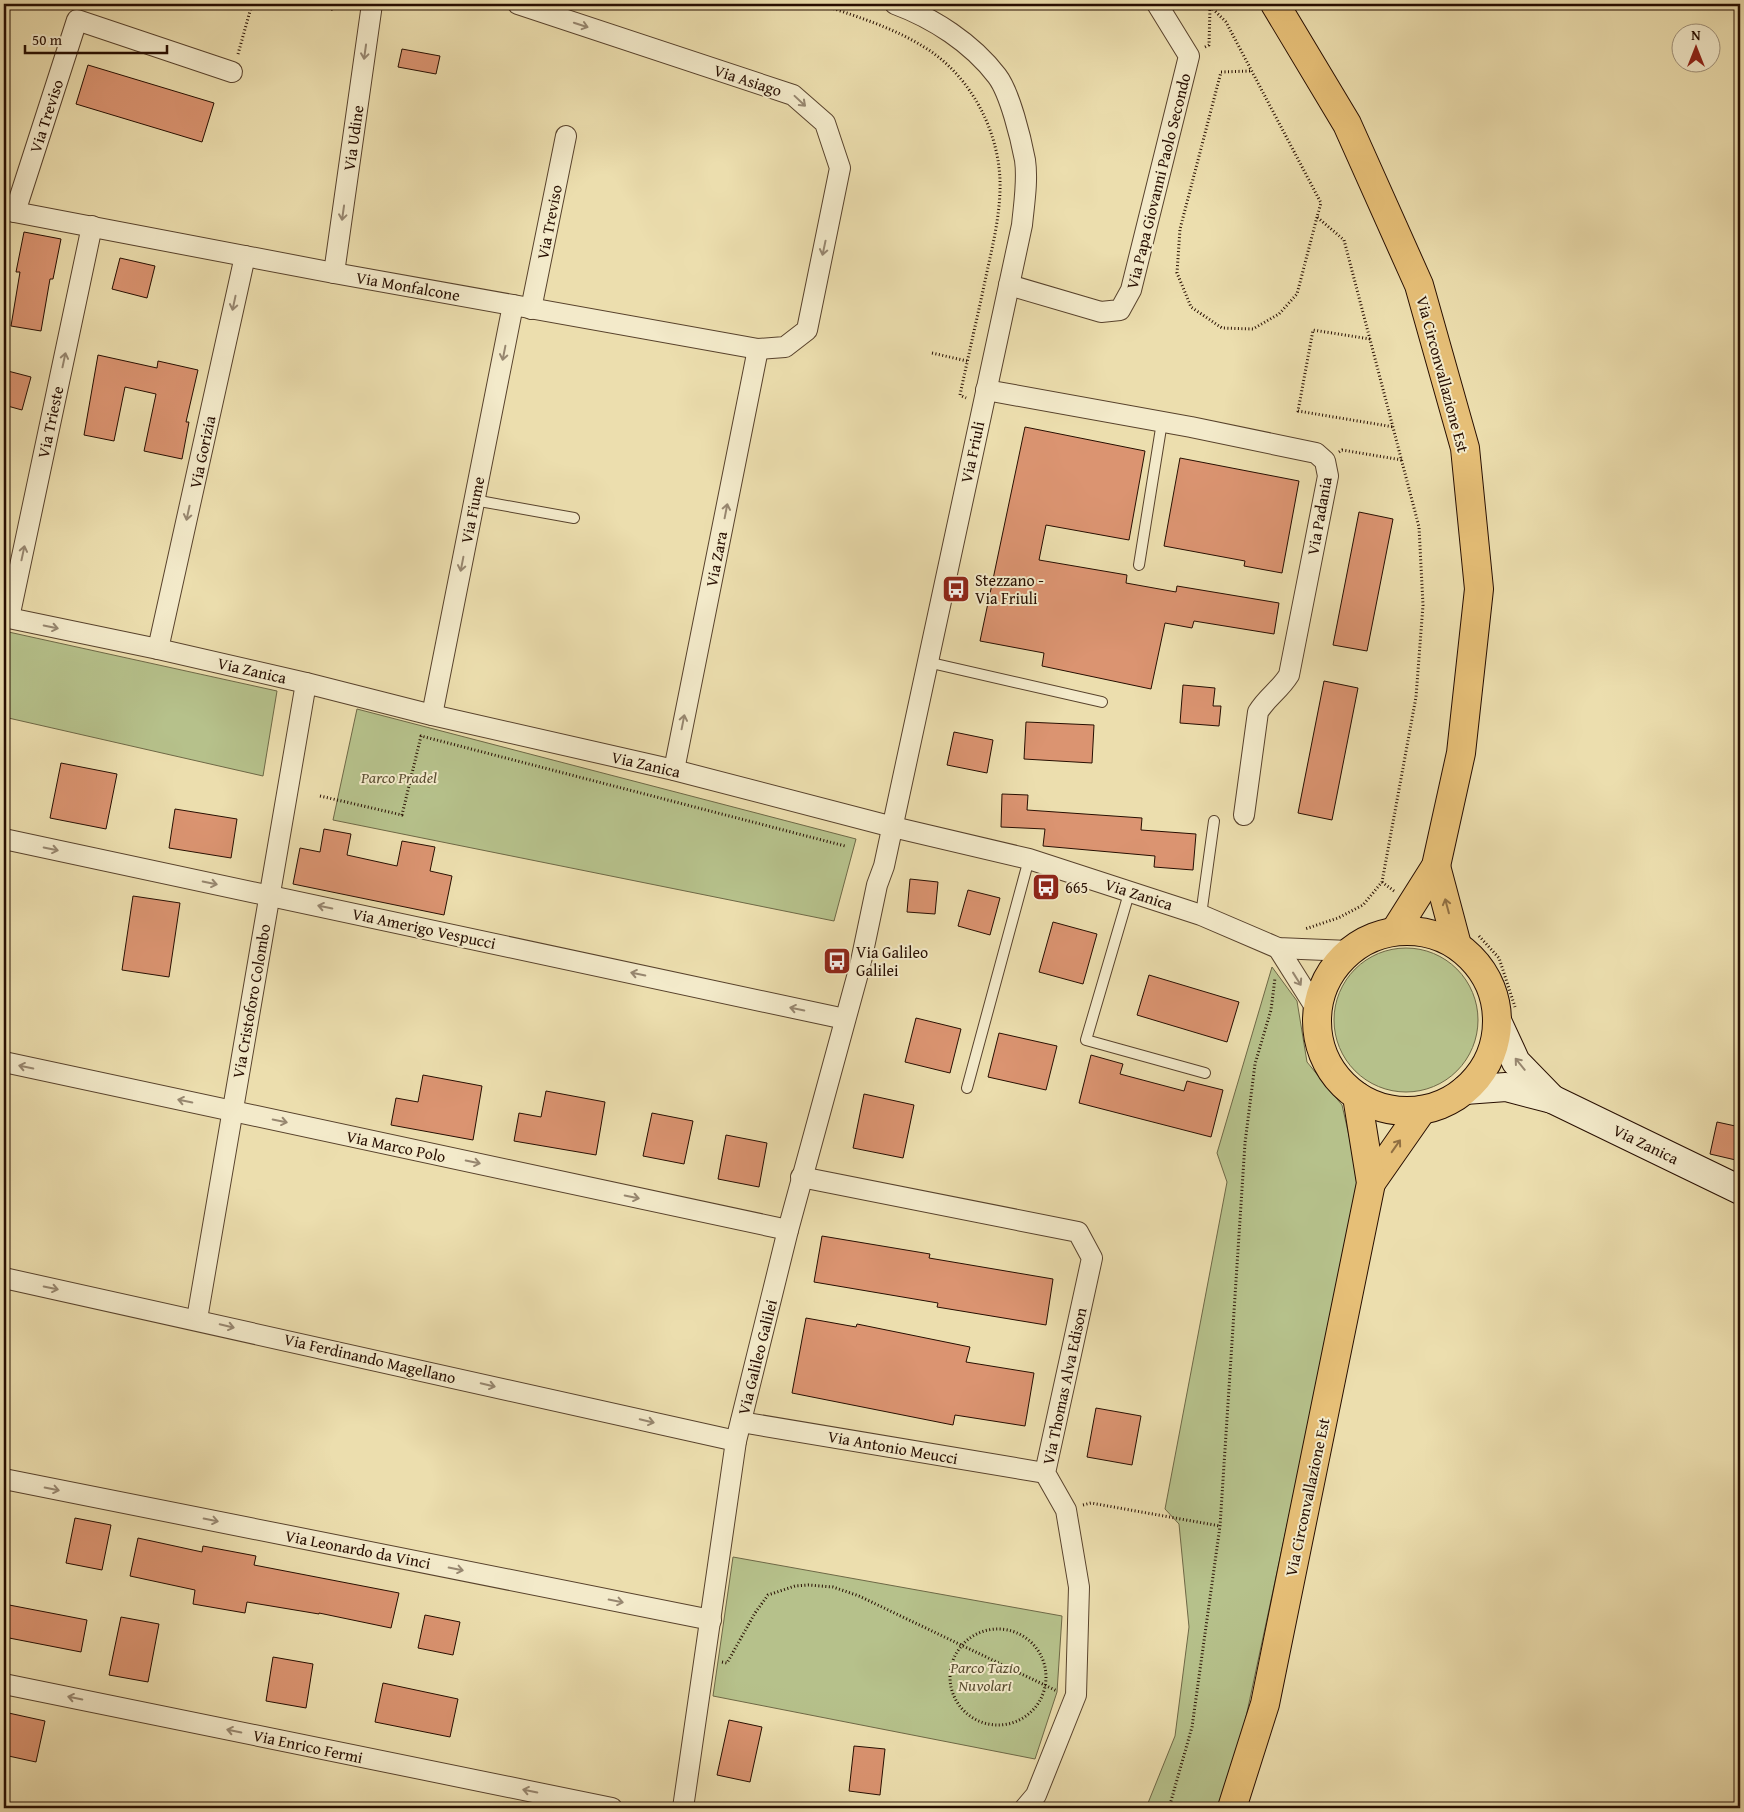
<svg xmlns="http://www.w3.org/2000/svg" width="1744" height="1812" font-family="'Gentium Book Plus',serif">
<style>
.green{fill:#b6c18b;stroke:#6e6846}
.building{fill:#db9471;stroke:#270e01}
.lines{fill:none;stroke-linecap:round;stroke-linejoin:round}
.lane-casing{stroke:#58422c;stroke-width:12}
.street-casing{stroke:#58422c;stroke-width:22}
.secondary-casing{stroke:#270e01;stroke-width:30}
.primary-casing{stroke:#270e01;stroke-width:30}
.path{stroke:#270e01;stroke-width:3;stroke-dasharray:1 2.5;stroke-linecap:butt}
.lane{stroke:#f3eaca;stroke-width:10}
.street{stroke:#f3eaca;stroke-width:20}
.secondary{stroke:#f3eaca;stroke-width:28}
.primary{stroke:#e6bf77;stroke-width:28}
.oneway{stroke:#978770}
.oneway2{stroke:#906f42}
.labels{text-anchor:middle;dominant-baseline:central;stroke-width:4;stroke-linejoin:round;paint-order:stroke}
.street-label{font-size:16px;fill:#270e01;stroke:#f3eaca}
.poi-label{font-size:16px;fill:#270e01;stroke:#f3eaca;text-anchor:start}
.park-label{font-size:16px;font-style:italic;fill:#594d31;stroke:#f3eaca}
</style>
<rect width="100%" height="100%" fill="#ecdeae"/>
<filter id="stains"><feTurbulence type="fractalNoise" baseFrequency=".004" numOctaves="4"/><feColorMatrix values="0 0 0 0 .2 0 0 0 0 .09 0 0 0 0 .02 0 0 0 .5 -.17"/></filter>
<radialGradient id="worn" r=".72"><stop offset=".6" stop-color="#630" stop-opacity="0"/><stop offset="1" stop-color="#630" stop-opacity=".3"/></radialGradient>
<g class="green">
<path d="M4,631l273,60 -14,85 -259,-59z"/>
<path d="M357,709l499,130 -22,82 -501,-101z"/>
<circle cx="1406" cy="1020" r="72"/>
<path d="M1272,967l25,34 10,61 35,43 18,79 -117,547 -25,77h-72l29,-72 14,-109 -10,-103 -14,-15 62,-327 -10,-29z"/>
<path d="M733,1557l329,59 -5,76 -22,67 -322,-63z"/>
</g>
<g class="building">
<path d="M402,49l38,7 -4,18 -38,-7z"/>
<path d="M88,65l126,38 -12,39 -126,-38z"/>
<path d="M24,232l37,7 -8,40h-3l-9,52 -30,-5 9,-54h-4z"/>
<path d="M120,258l35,8 -8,32 -35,-9z"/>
<path d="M98,355l59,13 1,-7 40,9 -12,52h3l-7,37 -38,-8 12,-57 -31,-7 -11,54 -30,-6z"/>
<path d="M4,370l27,7 -9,33 -18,-5z"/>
<path d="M1025,427l120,24 -16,89 -83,-15 -7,35 88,15 -1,8 50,9 1,-6 102,17 -5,31 -80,-13 -2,7 -27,-5 -14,66 -109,-23 2,-13 -64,-12z"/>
<path d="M1180,458l119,23 -17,92 -38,-7 1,-5 -81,-15z"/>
<path d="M1359,512l34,7 -26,132 -34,-6z"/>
<path d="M1324,681l34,7 -26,132 -34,-7z"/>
<path d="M1183,685l32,3 -2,18h8l-2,20 -39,-3z"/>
<path d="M1026,722l68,3 -2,38 -68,-4z"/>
<path d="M954,732l39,8 -6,33 -40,-8z"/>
<path d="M61,763l56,11 -11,55 -56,-11z"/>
<path d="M1002,794l26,1 -1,15 115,8 -1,12 55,4 -3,36 -39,-3 1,-11 -112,-10 2,-17 -44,-2z"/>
<path d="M175,809l62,10 -6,39 -62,-10z"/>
<path d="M324,829l27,5 -4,21 50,11 5,-25 33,6 -5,24 22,5 -8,39 -151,-31 7,-36 20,4z"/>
<path d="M910,879l28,3 -3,32 -28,-2z"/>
<path d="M968,890l32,8 -10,37 -32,-9z"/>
<path d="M133,896l47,7 -11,74 -47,-7z"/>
<path d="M1053,922l44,12 -14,50 -44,-12z"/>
<path d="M1149,975l90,27 -12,40 -90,-27z"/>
<path d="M916,1018l45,11 -11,44 -45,-11z"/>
<path d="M999,1033l58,13 -11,44 -58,-13z"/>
<path d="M1091,1055l32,9 -3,10 64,17 3,-10 36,9 -12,47 -132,-34z"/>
<path d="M423,1075l59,11 -9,54 -82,-15 5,-27 22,4z"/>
<path d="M546,1091l59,11 -9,53 -82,-14 5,-28 22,4z"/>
<path d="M864,1094l50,11 -11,53 -50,-10z"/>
<path d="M652,1113l41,8 -9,43 -41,-8z"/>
<path d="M1717,1122l23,5v34l-30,-7z"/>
<path d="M726,1135l41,8 -8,44 -41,-8z"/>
<path d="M822,1236l108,18 -1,4 124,21 -7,46 -109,-18 1,-4 -124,-21z"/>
<path d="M806,1318l50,9 1,-3 113,23 -4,15 68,11 -9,53 -70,-11 -2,10 -161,-32z"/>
<path d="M1096,1408l45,8 -9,49 -45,-8z"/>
<path d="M75,1518l36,7 -9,45 -36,-7z"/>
<path d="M138,1538l64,14 1,-6 53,10 -2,9 145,28 -8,35 -72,-15v1l-72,-12 -2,11 -52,-9 2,-14 -65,-14z"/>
<path d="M4,1604l83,16 -6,32 -77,-15z"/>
<path d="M425,1615l35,7 -7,33 -35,-7z"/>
<path d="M121,1617l38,7 -11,58 -39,-7z"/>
<path d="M273,1657l40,7 -7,44 -40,-7z"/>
<path d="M383,1683l75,16 -8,38 -75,-15z"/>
<path d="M4,1712l41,9 -9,41 -32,-7z"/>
<path d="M729,1720l33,7 -12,55 -33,-7z"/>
<path d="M854,1746l31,3 -5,46 -31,-4z"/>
</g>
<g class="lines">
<g class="lane-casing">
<g id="lane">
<path d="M474,500l100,18"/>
<path d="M1139,565l23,-143"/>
<path d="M927,662l175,40"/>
<path d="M1130,890l-44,150 119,33"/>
<path d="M1201,915l13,-94"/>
<path d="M967,1088l62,-229"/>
</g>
</g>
<g class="street-casing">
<g id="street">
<path d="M4,210l330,63 424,76 27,-2 22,-17 33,-162 -15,-45 -32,-28 -275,-91"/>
<path d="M15,212l62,-192 155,52"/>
<path d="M334,273l38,-269"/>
<path d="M1009,285l92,27 19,-2 11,-20 58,-234 -32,-52"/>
<path d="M531,309l35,-173"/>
<path d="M986,390l205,37 125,26 9,8 3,15 -39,199c-10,16 -21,21 -31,37l-14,103"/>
<path d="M4,617l154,32 148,34 126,32 242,55 219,57 136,32 172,56 77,33 71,3"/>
<path d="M9,618l83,-392"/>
<path d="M158,649l87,-393"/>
<path d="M432,715l81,-410"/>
<path d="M674,770l84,-421"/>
<path d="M4,839l841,180"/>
<path d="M1278,948l39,62"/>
<path d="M4,1062l784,168"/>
<path d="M801,1177l277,55 14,26 -47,215 21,37 13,77 -3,108 -40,100 -11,13"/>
<path d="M4,1278l732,163"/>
<path d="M197,1319l109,-636"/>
<path d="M741,1422l304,51"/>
<path d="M4,1479l707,141"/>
<path d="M4,1684l608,124"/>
<path d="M683,1808l53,-367 52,-211 72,-264 17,-81 7,-19 138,-641c2,-21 6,-44 3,-65 -4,-21 -15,-67 -28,-84 -25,-33 -64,-58 -102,-72"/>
</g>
</g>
<g class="secondary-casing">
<g id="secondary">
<path d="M1498,1023l18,39 36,37"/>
<path d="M1465,1090l41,-3 46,12 188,91"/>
</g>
</g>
<g class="primary-casing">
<g id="primary">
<path d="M1275,4l72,120 72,161 46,163 14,141 -18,164 -25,113 -41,65"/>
<path d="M1436,866l21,79"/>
<circle cx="1407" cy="1021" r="90"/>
<path d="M1371,1183l51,-73"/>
<path d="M1232,1808l33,-104 106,-521 -14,-87"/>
</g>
</g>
<g class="path">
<path d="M315,4l19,6"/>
<path d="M820,4c35,12 72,23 104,43 45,27 74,81 76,133 1,34 -8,68 -15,101 -8,38 -17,76 -25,114l6,3"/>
<path d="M1208,4l18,18 95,181 -4,14 27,23 75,287 4,78 -7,92 -34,185 -19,23 -25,13 -33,11"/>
<path d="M1205,47l4,-2 1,-37"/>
<path d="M238,54l14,-50"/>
<path d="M1250,71l-29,1 -41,157 -3,44 14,34 31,21 31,1 26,-15 18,-20 20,-77"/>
<path d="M1370,339l-57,-9 -15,81 96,16"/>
<path d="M932,353l35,8"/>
<path d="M1339,452l3,-2 60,10"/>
<path d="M320,796l82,19 19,-79 424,110"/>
<path d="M1382,882l12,9"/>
<path d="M1479,936l20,22 16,49"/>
<path d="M1083,1505l8,-2 129,23"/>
<circle cx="998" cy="1677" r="48"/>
<path d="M722,1662l5,1 28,-50 13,-18 27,-9 13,-1 25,2 26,9 198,95"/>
<path d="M1169,1808l23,-81 28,-201 25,-383 10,-79 16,-54 4,-32"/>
</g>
<use href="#lane" class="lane"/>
<use href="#street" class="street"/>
<use href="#secondary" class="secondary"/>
<use href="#primary" class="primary"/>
</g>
<defs><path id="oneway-shaft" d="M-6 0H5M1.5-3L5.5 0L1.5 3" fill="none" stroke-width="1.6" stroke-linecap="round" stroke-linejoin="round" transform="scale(1.25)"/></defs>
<g class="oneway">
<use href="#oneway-shaft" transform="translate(581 25) rotate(18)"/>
<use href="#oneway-shaft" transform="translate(365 52) rotate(98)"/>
<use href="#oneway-shaft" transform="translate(800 101) rotate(43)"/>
<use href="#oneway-shaft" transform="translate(343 213) rotate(98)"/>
<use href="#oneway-shaft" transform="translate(824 248) rotate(102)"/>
<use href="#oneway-shaft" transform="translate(234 303) rotate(102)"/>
<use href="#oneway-shaft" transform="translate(504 353) rotate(101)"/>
<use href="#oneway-shaft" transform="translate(64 360) rotate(-78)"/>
<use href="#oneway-shaft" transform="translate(726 511) rotate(-79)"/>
<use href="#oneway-shaft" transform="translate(188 513) rotate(102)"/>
<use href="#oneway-shaft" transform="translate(23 553) rotate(-78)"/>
<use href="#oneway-shaft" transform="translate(462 564) rotate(101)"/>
<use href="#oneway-shaft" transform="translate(51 627) rotate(12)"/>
<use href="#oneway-shaft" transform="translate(683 722) rotate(-79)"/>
<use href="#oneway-shaft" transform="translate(51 849) rotate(12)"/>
<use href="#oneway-shaft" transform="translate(210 883) rotate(12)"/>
<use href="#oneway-shaft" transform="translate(325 907) rotate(-168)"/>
<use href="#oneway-shaft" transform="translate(638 974) rotate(-168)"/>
<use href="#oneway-shaft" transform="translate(1297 979) rotate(58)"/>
<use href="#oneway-shaft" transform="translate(797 1009) rotate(-168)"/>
<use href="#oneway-shaft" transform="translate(1520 1064) rotate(-129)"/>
<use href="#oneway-shaft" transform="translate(26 1067) rotate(-168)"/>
<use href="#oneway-shaft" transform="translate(185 1101) rotate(-168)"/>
<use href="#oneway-shaft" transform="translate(280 1121) rotate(12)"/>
<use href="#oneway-shaft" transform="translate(473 1162) rotate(12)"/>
<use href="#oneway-shaft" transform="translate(632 1197) rotate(12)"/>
<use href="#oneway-shaft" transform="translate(51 1288) rotate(12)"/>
<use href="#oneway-shaft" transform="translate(227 1326) rotate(13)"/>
<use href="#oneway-shaft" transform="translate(488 1385) rotate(13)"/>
<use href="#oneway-shaft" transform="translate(647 1421) rotate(13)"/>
<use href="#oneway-shaft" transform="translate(52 1489) rotate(11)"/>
<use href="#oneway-shaft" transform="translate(211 1520) rotate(11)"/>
<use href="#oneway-shaft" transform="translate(456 1569) rotate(11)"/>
<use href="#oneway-shaft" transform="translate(616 1601) rotate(11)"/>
<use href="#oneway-shaft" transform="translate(75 1698) rotate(-168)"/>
<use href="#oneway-shaft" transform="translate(234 1731) rotate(-168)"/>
<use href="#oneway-shaft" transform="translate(530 1791) rotate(-168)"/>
</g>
<g class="oneway2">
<use href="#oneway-shaft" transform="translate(1447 906) rotate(-105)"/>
<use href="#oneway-shaft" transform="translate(1396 1146) rotate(-55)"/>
</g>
<defs>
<g id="bus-square" transform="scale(1.4375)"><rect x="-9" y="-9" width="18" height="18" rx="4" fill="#8f2418" stroke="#f3eaca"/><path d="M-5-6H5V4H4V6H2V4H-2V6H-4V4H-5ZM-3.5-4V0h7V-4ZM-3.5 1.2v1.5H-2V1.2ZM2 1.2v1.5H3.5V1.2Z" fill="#fff"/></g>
</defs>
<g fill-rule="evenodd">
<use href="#bus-square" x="956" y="589"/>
<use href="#bus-square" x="1046" y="887"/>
<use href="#bus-square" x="837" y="961"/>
</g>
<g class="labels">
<g class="street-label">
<text transform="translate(748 80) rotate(18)">Via Asiago</text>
<text transform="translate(46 116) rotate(-72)">Via Treviso</text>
<text transform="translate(353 138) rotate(-82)">Via Udine</text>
<text transform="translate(1158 181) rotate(-76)">Via Papa Giovanni Paolo Secondo</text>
<text transform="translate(549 222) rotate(-79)">Via Treviso</text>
<text transform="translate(408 286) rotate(10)">Via Monfalcone</text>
<text transform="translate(1443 374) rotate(75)">Via Circonvallazione Est</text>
<text transform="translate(50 422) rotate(-78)">Via Trieste</text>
<text transform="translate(202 452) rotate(-78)">Via Gorizia</text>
<text transform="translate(972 452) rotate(-78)">Via Friuli</text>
<text transform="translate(472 510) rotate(-79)">Via Fiume</text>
<text transform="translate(1319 516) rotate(-80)">Via Padania</text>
<text transform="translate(716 559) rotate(-79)">Via Zara</text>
<text transform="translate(252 670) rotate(13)">Via Zanica</text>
<text transform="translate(646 764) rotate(13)">Via Zanica</text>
<text transform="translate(1139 894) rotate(18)">Via Zanica</text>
<text transform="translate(424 928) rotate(12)">Via Amerigo Vespucci</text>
<text transform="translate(251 1001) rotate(-80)">Via Cristoforo Colombo</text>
<text transform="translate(1646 1144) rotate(26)">Via Zanica</text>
<text transform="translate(396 1146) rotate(12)">Via Marco Polo</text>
<text transform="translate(757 1357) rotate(-76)">Via Galileo Galilei</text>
<text transform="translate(370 1358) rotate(13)">Via Ferdinando Magellano</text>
<text transform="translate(1064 1386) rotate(-78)">Via Thomas Alva Edison</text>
<text transform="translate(893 1447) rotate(10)">Via Antonio Meucci</text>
<text transform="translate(1307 1497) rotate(-78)">Via Circonvallazione Est</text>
<text transform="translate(358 1549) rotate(11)">Via Leonardo da Vinci</text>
<text transform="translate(308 1746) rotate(12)">Via Enrico Fermi</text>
</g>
<g class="poi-label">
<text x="975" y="580">Stezzano -<tspan x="975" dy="18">Via Friuli</tspan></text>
<text x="1065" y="887">665</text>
<text x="856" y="952">Via Galileo<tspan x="856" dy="18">Galilei</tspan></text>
</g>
<g class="park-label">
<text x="399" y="777">Parco Pradel</text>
<text x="985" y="1667">Parco Tazio<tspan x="985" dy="18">Nuvolari</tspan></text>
</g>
</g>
<rect width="1744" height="1812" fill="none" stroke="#ecdeae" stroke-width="20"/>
<rect x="5" y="5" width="1734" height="1802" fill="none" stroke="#270e01" stroke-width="2.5"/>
<rect x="10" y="10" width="1724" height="1792" fill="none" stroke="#270e01"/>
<g transform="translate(1696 48)"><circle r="24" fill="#f3eaca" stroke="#a1927a"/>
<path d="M0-4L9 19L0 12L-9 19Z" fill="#8f2418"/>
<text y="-8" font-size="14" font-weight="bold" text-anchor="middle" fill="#270e01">N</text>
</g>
<path d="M25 45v8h142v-8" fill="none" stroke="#270e01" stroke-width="2.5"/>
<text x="32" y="45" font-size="15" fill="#270e01" stroke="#f3eaca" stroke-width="4" paint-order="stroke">50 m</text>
<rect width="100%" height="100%" filter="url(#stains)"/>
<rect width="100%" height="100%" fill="url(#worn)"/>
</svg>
